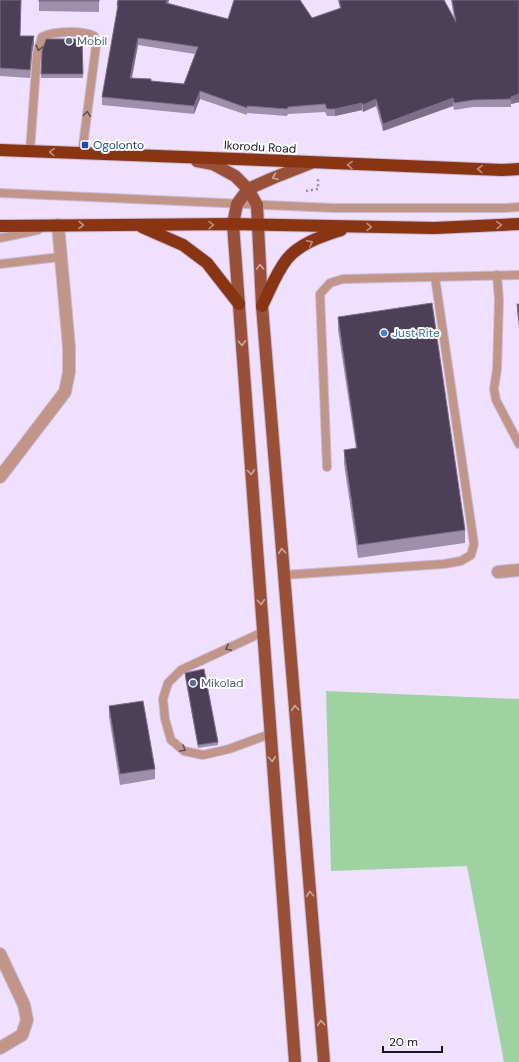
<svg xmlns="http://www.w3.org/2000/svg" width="519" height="1062" font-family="'DM Sans',sans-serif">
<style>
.green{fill:#9ed3a1}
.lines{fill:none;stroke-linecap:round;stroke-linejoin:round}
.lane-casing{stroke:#c9bbd7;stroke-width:10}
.street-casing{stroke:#c9bbd7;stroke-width:14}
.primary-casing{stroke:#c9bbd7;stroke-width:14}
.highway-casing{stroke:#c9bbd7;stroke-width:14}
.path{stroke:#958aa0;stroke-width:2.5;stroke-dasharray:2 3;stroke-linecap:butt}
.lane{stroke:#c19688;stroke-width:8}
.street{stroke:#c19688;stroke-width:12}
.primary{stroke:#995036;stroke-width:12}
.highway{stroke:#893413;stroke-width:12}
.wall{fill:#9e90ac;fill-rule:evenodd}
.shaded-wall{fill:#7d6f8a}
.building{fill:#4c3f58;stroke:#7d6f8a;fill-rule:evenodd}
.oneway{stroke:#654e4e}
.oneway2{stroke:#be8f7d}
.oneway3{stroke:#cca89a}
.service-dot{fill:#5c6f8a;stroke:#fff;stroke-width:1.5}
.transit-dot{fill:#1a4fb4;stroke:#fff;stroke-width:1.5}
.shop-dot{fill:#3f7fe0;stroke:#fff;stroke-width:1.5}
.labels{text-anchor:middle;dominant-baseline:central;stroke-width:4;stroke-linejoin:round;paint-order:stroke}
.service-label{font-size:12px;fill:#4e5e75;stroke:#fff;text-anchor:start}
.transit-label{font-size:12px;fill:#164399;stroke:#fff;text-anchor:start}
.street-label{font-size:12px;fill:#1a141f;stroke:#fff}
.shop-label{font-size:12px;fill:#366cbe;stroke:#fff;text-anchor:start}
</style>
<rect width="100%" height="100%" fill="#f0e0ff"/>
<path class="green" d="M326,691l193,8v363h-15l-37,-196 -136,5z"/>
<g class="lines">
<g class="lane-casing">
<g id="lane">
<path d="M30,151l7,-97 5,-17c12,-6 40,-7 52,-1l2,10 -14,107"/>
<path d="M0,193l334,15h171l14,-1"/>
<path d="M0,238l38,-8"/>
<path d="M0,264l60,-7"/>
<path d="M497,275l2,25 -2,69 -3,20 2,11 23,44"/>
<path d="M327,467l-7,-173 10,-11 13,-4 176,-4"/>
<path d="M284,575l160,-11 17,-3 10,-6 3,-11 -39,-267"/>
<path d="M263,632l-82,38 -13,13 -5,16 2,20 6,21 13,11 19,4 26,-6 41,-15"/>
</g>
</g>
<g class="street-casing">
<g id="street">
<path d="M0,477l65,-85 4,-20v-25l-11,-122"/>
<path d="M498,572l21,-2"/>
<path d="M0,954l24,51 3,15 -5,15 -22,13"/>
</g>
</g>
<g class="primary-casing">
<g id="primary">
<path d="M197,161l16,3 22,12 13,13 9,16 5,101 62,756"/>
<path d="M295,1062l-62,-838 4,-20 11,-15 25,-11 38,-15"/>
</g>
</g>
<g class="highway-casing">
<g id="highway">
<path d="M0,150c167,6 335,13 502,20l17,-1"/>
<path d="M0,226l233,-2 201,4 85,-4"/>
<path d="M142,227l41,18 24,18 32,41"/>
<path d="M262,306c8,-16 14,-33 25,-47 13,-16 36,-23 54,-29"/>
</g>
</g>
<path class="path" d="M306,191l12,-2v-11"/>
<use href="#lane" class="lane"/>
<use href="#street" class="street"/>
<use href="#primary" class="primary"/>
<use href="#highway" class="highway"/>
</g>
<g class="wall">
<path d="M0,0l20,36 14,7 -2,10 -2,25 -30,-2z"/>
<path d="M39,0h60v12l-60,-1z"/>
<path d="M118,0h51l-1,3 60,16 84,-1 28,-9 -2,-9h106l10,19 -3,-19h68v102l-8,2v3h-38l-19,3 -1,-4 -70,25 -7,-25 -13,6 -1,-2 -27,6h-8l-2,-4 -37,2 -1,2 -40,-3v2l-47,-16 -6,15 -92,-9v-8l15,-85v-7zM138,45l57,9 -11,30 -33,-3 -19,-3z"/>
<path d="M82,39l1,39h-42v-4z"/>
<path d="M517,304h2v24l-2,-17z"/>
<path d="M338,317l127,213v13l-107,15 -14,-94v-14l12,-1 -18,-119z"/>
<path d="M185,673l33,69v3l-20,3 -13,-71z"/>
<path d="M109,706l46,63v10l-35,6 -11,-68z"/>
</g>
<g class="shaded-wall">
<path d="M167,0h2l-3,10v-7z"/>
<path d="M34,36v7l-2,10 -2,25 2,-32z"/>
<path d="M138,38v7l-8,41v-8z"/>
<path d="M200,91v8l-6,15v-8z"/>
<path d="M519,94v8l-8,2v-7z"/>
<path d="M453,98v8l-70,25v-7z"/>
<path d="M376,99v7l-13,6v-7z"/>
<path d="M362,103v7l-27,6v-7z"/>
</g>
<g class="building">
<path d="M0,0h21l-1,36h14l-2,10 -2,24 -30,-2z"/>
<rect x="39" y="0" width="60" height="1"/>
<path d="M118,0h49l-1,3 62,16 6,-19h66l12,18 29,-10 -2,-8h105l12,22 -4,-22h67v94l-8,3v2l-38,1 -19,3 -1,-5 -70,26 -7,-25 -13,6 -1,-2 -27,6h-8l-2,-5 -37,3 -1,2 -40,-3v2l-47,-17 -6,15 -92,-9 16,-92h-1zM138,38l60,9 -14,37 -33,-3v-2l-21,-1z"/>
<path d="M46,39h36l1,35h-42l1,-23z"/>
<path d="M432,303l33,227 -107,15 -14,-95 13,-2 -19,-131z"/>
<path d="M517,304h2v17z"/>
<path d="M204,669l14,73 -20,3 -13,-72z"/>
<path d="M143,701l12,68 -35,5 -11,-68z"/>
</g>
<defs><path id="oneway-chevron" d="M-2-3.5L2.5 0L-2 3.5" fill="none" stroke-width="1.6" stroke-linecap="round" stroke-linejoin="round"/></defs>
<g class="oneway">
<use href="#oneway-chevron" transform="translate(39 48) rotate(104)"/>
<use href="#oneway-chevron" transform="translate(87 114) rotate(-82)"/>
<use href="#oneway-chevron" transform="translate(228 648) rotate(155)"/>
<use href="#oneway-chevron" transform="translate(183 749) rotate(31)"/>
</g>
<g class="oneway2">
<use href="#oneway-chevron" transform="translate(52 152) rotate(-178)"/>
<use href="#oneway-chevron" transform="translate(350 165) rotate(-178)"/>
<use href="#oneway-chevron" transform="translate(480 169) rotate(-178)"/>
<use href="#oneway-chevron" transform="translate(81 225)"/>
<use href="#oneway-chevron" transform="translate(211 225) rotate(-1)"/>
<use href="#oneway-chevron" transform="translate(499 225) rotate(-3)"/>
<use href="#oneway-chevron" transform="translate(369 227) rotate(1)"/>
<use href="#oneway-chevron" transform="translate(310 243) rotate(-27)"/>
</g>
<g class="oneway3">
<use href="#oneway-chevron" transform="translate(275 177) rotate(158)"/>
<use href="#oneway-chevron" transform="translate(260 267) rotate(-92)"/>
<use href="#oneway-chevron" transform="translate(242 343) rotate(86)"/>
<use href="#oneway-chevron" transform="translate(251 472) rotate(86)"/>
<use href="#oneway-chevron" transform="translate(282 551) rotate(-95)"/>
<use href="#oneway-chevron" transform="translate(261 602) rotate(86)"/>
<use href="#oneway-chevron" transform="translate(295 708) rotate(-95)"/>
<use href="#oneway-chevron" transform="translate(272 759) rotate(86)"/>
<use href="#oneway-chevron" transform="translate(310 894) rotate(-95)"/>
<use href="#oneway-chevron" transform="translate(321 1023) rotate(-95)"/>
</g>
<g class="service-dot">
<circle cx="69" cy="41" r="4"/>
<circle cx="193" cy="683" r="4"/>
</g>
<rect class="transit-dot" x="81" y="141" width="8" height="8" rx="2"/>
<circle class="shop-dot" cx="384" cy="333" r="4"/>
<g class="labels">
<g class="service-label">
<text x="77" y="41">Mobil</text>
<text x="201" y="683">Mikolad</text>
</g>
<g class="transit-label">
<text x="93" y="145">Ogolonto</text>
</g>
<g class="street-label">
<text transform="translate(260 147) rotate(3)">Ikorodu Road</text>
</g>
<g class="shop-label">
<text x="392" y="333">Just Rite</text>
</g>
</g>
<path d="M383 1046v6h59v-6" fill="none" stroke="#1a141f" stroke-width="2"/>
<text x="389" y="1046" font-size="12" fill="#1a141f" stroke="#ffffff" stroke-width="3" paint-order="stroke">20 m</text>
</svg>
